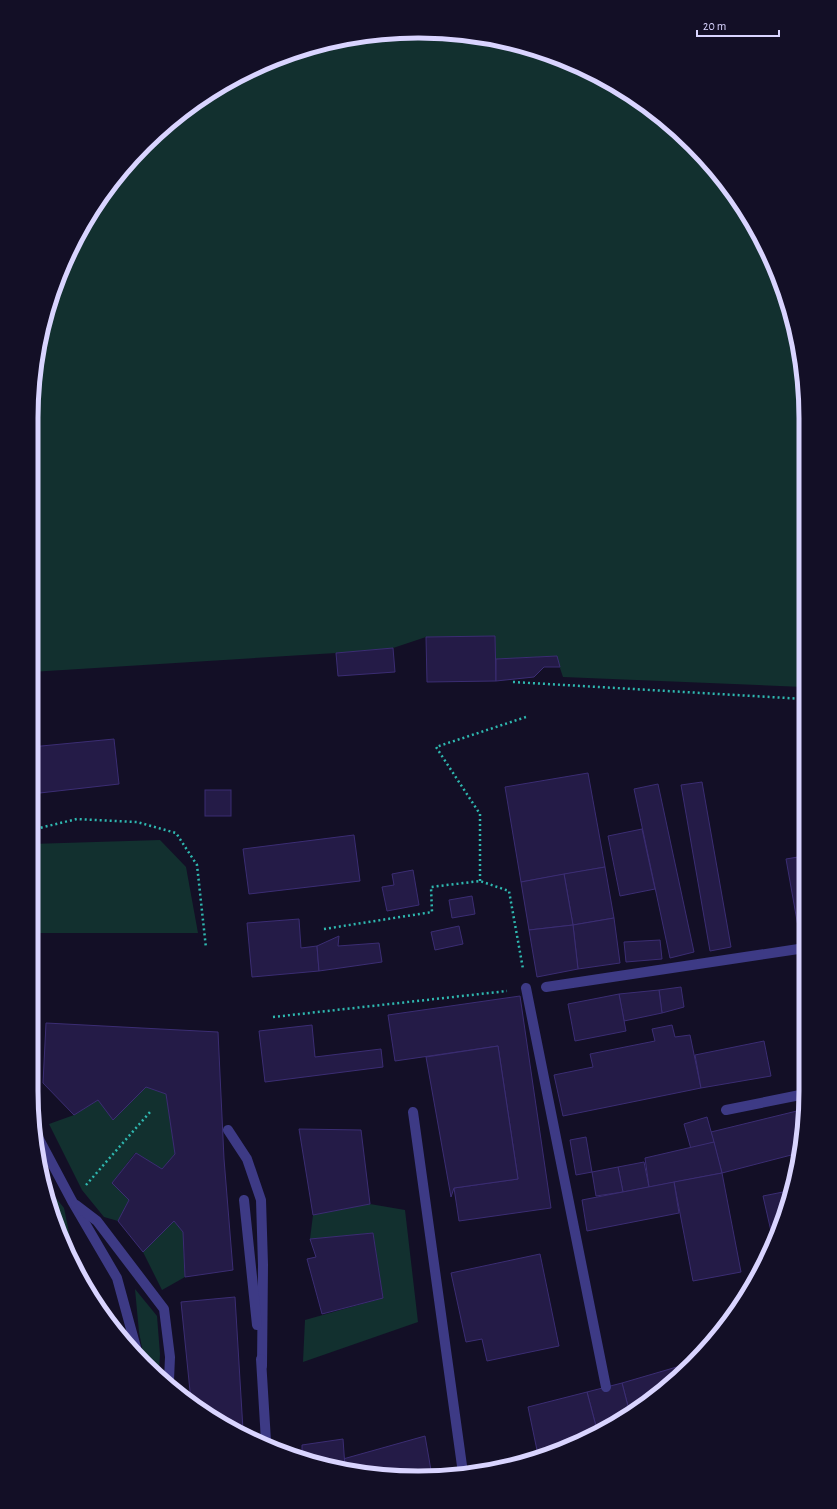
<svg xmlns="http://www.w3.org/2000/svg" width="837" height="1509" font-family="'Alegreya Sans',sans-serif">
<style>
.green{fill:#12302f}
.building{fill:#241b47;stroke:#3b2d73}
.lines{fill:none;stroke-linecap:round;stroke-linejoin:round}
.path{stroke:#2fb8b0;stroke-width:2.5;stroke-dasharray:2 3;stroke-linecap:butt}
.service{stroke:#3d3a85;stroke-width:10}
.rim{fill:none;stroke:#d9d4ff;stroke-width:5}
</style>
<rect width="100%" height="100%" fill="#130f26"/>
<g class="green">
<path d="M393,32l76,2 74,17 69,32 62,44 67,76 44,91 18,74 1,319 -241,-10 -7,-21 -60,3 -1,-23 -69,1 -33,11 -57,5 -305,19 1,-279 12,-75 39,-93 44,-62 55,-52 65,-40 71,-27z"/>
<path d="M160,840l26,27 12,66h-167v-89z"/>
<path d="M146,1087l20,7 9,60 -13,15 -27,-16 -23,30 17,17 -11,21 -14,-4 -22,-27 -33,-66 25,-9 24,-15 15,19z"/>
<path d="M47,1187l17,21 10,49 -22,-42z"/>
<path d="M370,1204l35,6 13,112 -115,40 2,-42 78,-22 -10,-65 -63,6 3,-24z"/>
<path d="M174,1221l9,11 2,45 -23,13 -19,-38z"/>
<path d="M135,1289l22,27 3,38 -1,17 -15,-13 -5,-26z"/>
</g>
<g class="building">
<path d="M495,636l1,45 -69,1 -1,-45z"/>
<path d="M393,648l2,24 -57,4 -2,-23z"/>
<path d="M557,656l3,11h-16l-10,10 -38,4v-22z"/>
<path d="M114,739l5,45 -88,10v-47z"/>
<path d="M588,773l17,94 -84,15 -16,-95z"/>
<path d="M702,782l29,165 -21,4 -29,-166z"/>
<path d="M658,784l36,168 -24,6 -36,-169z"/>
<rect x="205" y="790" width="26" height="26"/>
<path d="M642,829l13,60 -35,7 -12,-60z"/>
<path d="M354,835l6,46 -111,13 -6,-45z"/>
<path d="M804,856l1,75 -6,1 -13,-73z"/>
<path d="M605,867l9,51 -41,7 -9,-51z"/>
<path d="M413,870l6,35 -32,6 -5,-24 12,-2 -2,-11z"/>
<path d="M564,874l9,51 -44,5 -8,-48z"/>
<path d="M472,896l3,18 -23,4 -3,-18z"/>
<path d="M614,918l6,45 -42,6 -5,-44z"/>
<path d="M299,919l2,29 16,-2 2,25 -67,6 -5,-54z"/>
<path d="M573,925l5,44 -41,8 -8,-47z"/>
<path d="M459,926l4,18 -28,6 -4,-18z"/>
<path d="M339,936l-1,10 41,-3 3,19 -63,9 -2,-25z"/>
<path d="M660,940l2,19 -36,3 -2,-20z"/>
<path d="M681,987l3,20 -22,6 -3,-23z"/>
<path d="M659,990l3,23 -38,8 -5,-27z"/>
<path d="M619,994l7,37 -51,10 -7,-37z"/>
<path d="M520,996l31,212 -92,13 -5,-33 64,-9 -20,-133 -103,15 -7,-46z"/>
<path d="M46,1023l172,9 6,127 9,111 -48,7 -2,-45 -9,-11 -31,31 -25,-31 11,-21 -17,-17 24,-30 26,16 13,-15 -9,-60 -20,-7 -33,33 -15,-20 -24,15 -31,-32z"/>
<path d="M312,1025l3,32 66,-8 2,18 -118,15 -6,-51z"/>
<path d="M672,1025l3,12 15,-2 11,53 -138,28 -9,-41 39,-8 -3,-13 65,-13 -3,-12z"/>
<path d="M764,1041l7,35 -70,12 -6,-33z"/>
<path d="M498,1046l20,133 -64,9 -3,9 -25,-140z"/>
<path d="M805,1109l-6,44 -77,20 -11,-41z"/>
<path d="M707,1117l7,25 -23,7 -7,-25z"/>
<path d="M299,1129l62,1 9,74 -57,11z"/>
<path d="M586,1137l6,35 -16,3 -6,-35z"/>
<path d="M714,1142l8,31 -73,14 -4,-29z"/>
<path d="M644,1162l5,25 -26,5 -5,-25z"/>
<path d="M618,1167l5,25 -27,4 -4,-24z"/>
<path d="M722,1173l19,99 -48,9 -19,-99z"/>
<path d="M674,1182l5,31 -92,18 -5,-31z"/>
<path d="M793,1190v1l-20,49 -10,-44z"/>
<path d="M373,1233l10,65 -61,16 -15,-55 9,-2 -6,-18z"/>
<path d="M540,1254l19,92 -72,15 -5,-22 -16,3 -15,-69z"/>
<path d="M235,1297l8,133v1l-40,-18 -12,-12 -10,-99z"/>
<path d="M687,1364l-13,18 -45,28 -7,-27z"/>
<path d="M622,1383l7,27 -32,20 -10,-38z"/>
<path d="M587,1392l10,38 -30,18 -29,7 -10,-48z"/>
<path d="M425,1436l7,40 -87,-9 -2,-8z"/>
<path d="M343,1439l2,28 -27,-2 -16,-7v-13z"/>
</g>
<g class="lines">
<g class="path">
<path d="M513,682l291,17"/>
<path d="M31,830l46,-11 60,3 39,11 21,32 9,83"/>
<path d="M480,881v-67l-44,-67 90,-30"/>
<path d="M324,929l108,-17 -1,-25 49,-6 29,10 14,78"/>
<path d="M273,1017l234,-26"/>
<path d="M86,1185l64,-73"/>
</g>
<g class="service">
<path d="M546,987l259,-39"/>
<path d="M526,988l80,399"/>
<path d="M726,1110l79,-16"/>
<path d="M413,1112l50,361"/>
<path d="M228,1130l19,29 14,41 2,65 -1,101"/>
<path d="M39,1139l33,62 45,77 20,73"/>
<path d="M244,1200l13,125"/>
<path d="M76,1205l21,16 67,88 6,48 -1,23"/>
<path d="M261,1359l5,82"/>
</g>
</g>
<path d="M0 0H837V1509H0ZM418 38H419A380 380 0 0 1 799 418V1091A380 380 0 0 1 419 1471H418A380 380 0 0 1 38 1091V418A380 380 0 0 1 418 38Z" fill="#130f26" fill-rule="evenodd"/>
<path class="rim" d="M418 38H419A380 380 0 0 1 799 418V1091A380 380 0 0 1 419 1471H418A380 380 0 0 1 38 1091V418A380 380 0 0 1 418 38Z"/>
<path d="M697 30v6h82v-6" fill="none" stroke="#d9d4ff" stroke-width="2"/>
<text x="703" y="30" font-size="12" fill="#d9d4ff" stroke="#130f26" stroke-width="3" paint-order="stroke">20 m</text>
</svg>
